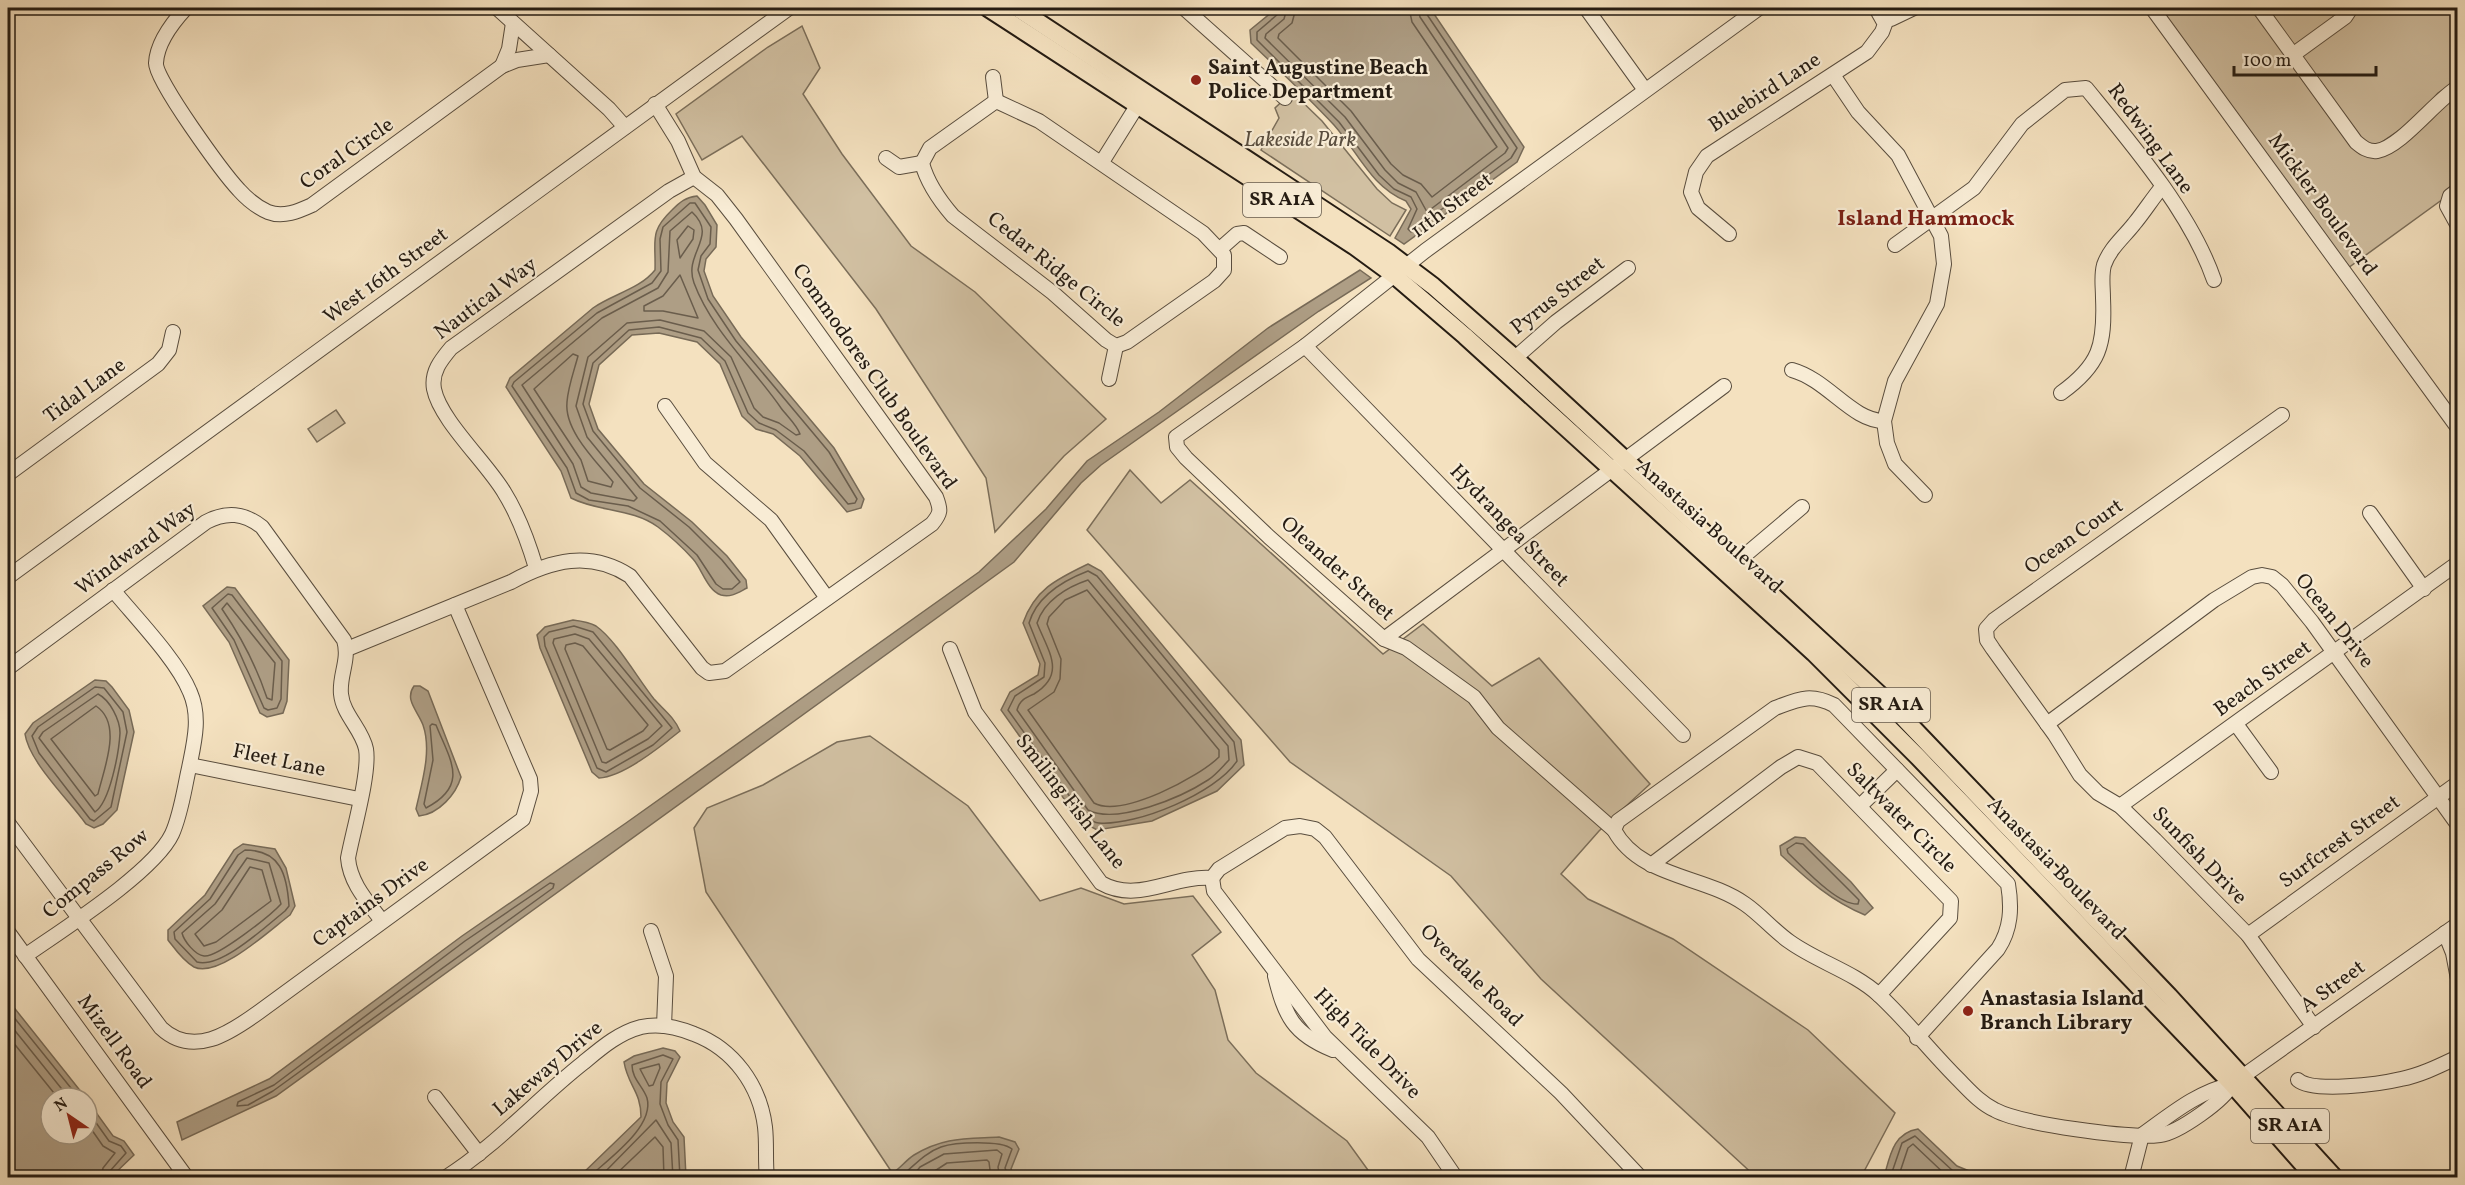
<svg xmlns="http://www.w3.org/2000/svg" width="2465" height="1185" font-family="Vollkorn,serif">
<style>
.green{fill:#d1c0a2;stroke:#7b6e5a;stroke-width:1.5}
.water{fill:#ae9e85;stroke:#776a57;stroke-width:1.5}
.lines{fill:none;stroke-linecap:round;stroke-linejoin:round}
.shore{stroke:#6a5d4c;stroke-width:1.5}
.minor-casing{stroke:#594d3e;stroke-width:16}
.major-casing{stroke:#251c13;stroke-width:20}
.minor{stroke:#f8ecd5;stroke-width:14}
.major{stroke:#f4e1bf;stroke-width:16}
.poi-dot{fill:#8f2418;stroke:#f8ecd5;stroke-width:2}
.labels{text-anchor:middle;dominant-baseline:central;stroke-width:4.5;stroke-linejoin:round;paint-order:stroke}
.shield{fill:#f8ecd5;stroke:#645a4d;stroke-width:1.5}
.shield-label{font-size:20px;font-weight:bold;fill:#251c13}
.poi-label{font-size:21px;font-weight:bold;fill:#251c13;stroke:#f8ecd5;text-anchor:start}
.street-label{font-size:21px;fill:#251c13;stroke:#f8ecd5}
.park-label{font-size:21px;font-style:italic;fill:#594d3e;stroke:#f8ecd5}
.neighbourhood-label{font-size:22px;font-weight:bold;fill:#7a1f14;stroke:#f8ecd5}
</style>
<rect width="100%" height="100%" fill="#f4e1bf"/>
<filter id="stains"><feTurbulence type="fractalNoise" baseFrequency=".00333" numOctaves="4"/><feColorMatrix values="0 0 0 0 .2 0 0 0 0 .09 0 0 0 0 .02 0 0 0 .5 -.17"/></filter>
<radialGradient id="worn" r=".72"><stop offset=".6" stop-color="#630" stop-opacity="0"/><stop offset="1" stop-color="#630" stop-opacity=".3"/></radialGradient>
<g class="green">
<path d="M2158,8h95l37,49 88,99 79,-63v90l-14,16 -95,69z"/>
<path d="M2265,8h80l-4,5 -46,34z"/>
<path d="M2358,8h99v72l-19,13 -24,27 -38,26 -10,-2 -7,-6 -58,-82z"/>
<path d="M802,26l18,42 -17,26 39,60 69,92 64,46 131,127 -42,37 -69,76 -9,-54 -110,-169 -134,-173 -40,24 -26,-46 92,-67z"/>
<path d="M1292,92l30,29 55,68 15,14 14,7 -16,26 -129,-86 18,-32 -4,-10z"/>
<path d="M336,410l9,13 -28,19 -9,-13z"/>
<path d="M1130,470l31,33 29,-23 193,174 40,-30 69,62 47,-28 111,126 -51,47 -38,43 27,25 85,40 135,91 87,83 -34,64h-105l-215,-198 -90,-103 -161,-114 -203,-232z"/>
<path d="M870,736l98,70 72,95 41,-13 43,16 69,-8 28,36 -29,23 23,35 13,50 28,33 91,68 26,36 -468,1 -12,-4 -187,-282 -12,-64 13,-20 56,-23 74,-43z"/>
</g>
<g class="water">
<path d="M1277,8h153l94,139 -7,15 -113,82 -9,-6 16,-29 -5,-8c-35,-14 -48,-49 -72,-76 -26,-28 -55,-55 -83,-82l-1,-13z"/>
<path d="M697,196l8,9 12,20 -1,22 -10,12 -2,12 9,25 28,41 93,111 30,51 -3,9 -14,4 -47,-56 -27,-22 -17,-5 -14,-13 -22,-52 -23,-22 -38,-9 -27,2 -33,30 -10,39 9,25 46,55 48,38 35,34 19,24 1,8c-8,4 -16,10 -26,7 -14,-5 -19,-26 -28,-36 -10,-11 -23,-23 -35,-32 -26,-19 -60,-15 -87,-29l-10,-27 -55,-84 4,-9 83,-70c20,-14 47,-19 62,-38 1,-30 -6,-38 17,-60 8,-8 14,-13 25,-14z"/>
<path d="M1360,270l11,8 -52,33 -218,154 -20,18 -67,79 -738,534 -94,44 -5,-18 92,-43 193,-143 164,-113 353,-251 67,-63 41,-48 72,-49 109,-84z"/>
<path d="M1088,564l13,7 140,169 3,25 -27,26 -65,30 -55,9 -18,-10 -78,-110 9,-18 28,-17 2,-11 -17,-41c12,-34 34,-44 65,-59z"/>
<path d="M227,587l8,1 54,72 -2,41 -4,12 -16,4 -7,-4 -31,-71 -26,-36z"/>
<path d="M573,620c8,1 16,2 23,6 20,14 42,53 58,73 10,11 20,18 26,32 -20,16 -57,46 -81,47l-7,-6 -52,-124 -3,-13 8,-8z"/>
<path d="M95,680l11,1 6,6 17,23 5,22 -17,78 -14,14 -9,4 -8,-4c-17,-24 -57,-62 -61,-90l8,-11z"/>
<path d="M414,686h6l8,5 33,86c-5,17 -22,37 -42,39l-3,-7c6,-27 16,-58 7,-84 -5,-14 -19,-25 -9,-39z"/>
<path d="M1795,837l10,1 46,44 22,26 -8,7c-34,-14 -57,-35 -84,-60l-1,-9z"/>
<path d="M243,844l32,5 11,19 9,38 -5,9c-19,14 -72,64 -96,52 -11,-6 -19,-18 -26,-27v-10l37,-35 29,-45z"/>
<path d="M8,1000l78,98h-35v36h36v-34l26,36 11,5 10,14 -23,22h-103z"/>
<path d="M663,1048l12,3 5,6 -13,26 -1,20 7,19 11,15 2,40h-107l62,-60c0,-26 -13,-31 -17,-55l10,-6z"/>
<path d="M1918,1129l39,37 27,11h-100c6,-21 9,-44 34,-48z"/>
<path d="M999,1137l16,5 4,7 -8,20 4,8h-130c14,-5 18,-15 29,-22 30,-18 51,-16 85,-18z"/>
</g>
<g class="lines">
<g class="shore">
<path d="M1280,8l-2,6 -21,18v8l82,82 40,53 15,14 17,8 6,12 -9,20 3,3 100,-74 6,-10 -91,-135 -1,-5"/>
<path d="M1287,8l-3,11 -18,15 -1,4 80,79 40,53 13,13 18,9 11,20 78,-59 3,-5 -88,-131 -2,-9"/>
<path d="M1296,8l-4,15 -13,11 -1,4 73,73 40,53 12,11 18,9 11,13 65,-50 -85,-125 -3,-14"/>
<path d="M690,203h5l16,24 -1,17 -9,12 -3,14 10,29 28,42 93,111 28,47 -2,4 -7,1 -44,-53 -28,-21 -17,-7 -11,-10 -23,-52 -24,-23 -42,-11 -30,3 -36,33 -10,41 10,27 47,57 49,39 33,33 18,22 -8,7h-9l-7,-5 -19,-29 -37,-34 -32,-15 -39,-6 -13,-7 -9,-25 -55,-82 2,-4 83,-69 55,-30 9,-12 -1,-32 3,-12z"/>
<path d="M692,212c27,25 -9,41 2,71 18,48 58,83 87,125 6,8 16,17 19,26l-4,1 -17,-12 -16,-6 -9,-9 -23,-51 -27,-26 -44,-11 -33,3 -39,34 -12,49 11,31 50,61 -3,3 -43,-8 -10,-6 -8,-23 -51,-79 80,-67 56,-30 10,-16 2,-41z"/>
<path d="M688,226l6,4 -1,9 -13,19 -3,-18z"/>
<path d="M680,275l18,43 -35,-7h-19v-5l19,-10z"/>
<path d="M573,354l5,2c-4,15 -10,31 -11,46 -3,29 30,60 46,80l-2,5 -23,-6 -7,-21 -47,-71z"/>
<path d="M1088,571l9,5 137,166 3,19c-21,32 -100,65 -138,62 -5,0 -12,-5 -16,-8l-75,-105 7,-14 29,-19 1,-14 -16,-40c8,-27 33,-42 59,-52z"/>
<path d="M1088,580l140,166 1,14c-6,6 -13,15 -21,20 -26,17 -91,45 -120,30l-71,-100c3,-10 8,-12 17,-16 33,-20 14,-43 3,-71 7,-22 30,-36 51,-43z"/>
<path d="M1087,590l132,160v7c-20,20 -97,61 -125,46l-66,-93 26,-18 6,-13 1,-20 -14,-35 2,-7 16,-17z"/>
<path d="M228,594l4,1 50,66 -1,38 -4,9 -9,2 -4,-2 -30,-68 -22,-32z"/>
<path d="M227,603l48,60 -3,37 -5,-2c-11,-33 -25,-60 -45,-89z"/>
<path d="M574,626l19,6 79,96 -19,17 -47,27 -9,-4 -52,-122 -1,-9 5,-5z"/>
<path d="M575,634l14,5 73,87 -14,13 -42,24 -4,-1 -49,-119 1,-4z"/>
<path d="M575,643l8,3 65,79 -5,6 -33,19 -3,-1 -42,-100 1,-4z"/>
<path d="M95,687l9,1 19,24 4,20 -16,75 -17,14 -4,-2 -51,-66 -7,-17 6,-9z"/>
<path d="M98,694c12,6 22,26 22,39 -1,19 -10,69 -25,79l-56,-74 4,-6z"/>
<path d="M96,706c27,18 8,62 2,88l-3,2 -44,-57z"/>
<path d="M432,724l4,1c14,35 34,60 -10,83l-2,-4 9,-44 -3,-34z"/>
<path d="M1796,843l7,1 56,56 -1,4c-21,1 -54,-36 -70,-51l-1,-4z"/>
<path d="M245,850c35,0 42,24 44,56l-4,5c-19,15 -64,58 -88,51l-22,-23 -1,-7 36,-33 28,-44z"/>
<path d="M247,858l22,5 12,41c-10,11 -64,54 -77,52 -9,-1 -20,-15 -22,-23l33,-29z"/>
<path d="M250,867l12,3 9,31 -55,41 -12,4 -9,-12 27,-24z"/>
<path d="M550,883l4,1 -1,4 -280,203 -25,14 -11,1 1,-4 36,-17 191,-144z"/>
<path d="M8,1010l71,88"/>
<path d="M8,1022l61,76"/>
<path d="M8,1036l50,62"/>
<path d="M659,1064l1,4 -7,17 -4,1 -9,-17z"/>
<path d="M87,1110l22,31 12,5 5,7 -16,18 -2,7"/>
<path d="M87,1123l16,23 12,7 -12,15 -2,10"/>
<path d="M588,1178c19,-18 67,-51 59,-80 -4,-12 -15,-19 -15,-33l31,-10 10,4 -12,23 -1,22 8,21 10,15 2,38"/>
<path d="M599,1178l57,-58 15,23 2,35"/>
<path d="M612,1178l43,-41 8,10 1,31"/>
<path d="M899,1178c14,-11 25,-25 42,-31 14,-5 60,-7 71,2l-7,19 4,10"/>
<path d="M911,1178l9,-11 24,-13 53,-4 5,4 -4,13 2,11"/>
<path d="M924,1178l23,-15 40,-3 2,2 2,16"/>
<path d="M1890,1178l12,-35 13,-7 38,35 16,7"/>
<path d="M1898,1178l10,-30 5,-4 36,34"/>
</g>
<g class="minor-casing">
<g id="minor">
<path d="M186,8c-13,14 -29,35 -30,55 -1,17 68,111 83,127 8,9 18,17 29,22 15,6 31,-1 44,-7l190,-139 15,-6 32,-5"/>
<path d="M497,8l112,101 16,18"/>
<path d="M1184,8l101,90"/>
<path d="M1586,8l59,82"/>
<path d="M2152,8l306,420"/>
<path d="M2259,8l97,134c6,5 12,10 21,9 24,-4 58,-50 81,-64"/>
<path d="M1883,19h8l23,-11"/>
<path d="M2294,54l51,-37 6,-9"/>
<path d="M502,66l7,-17 4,-26"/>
<path d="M1833,75l25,37 40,43 43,81 3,28 -7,40 -42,77 -11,40 3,22 8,21 30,31"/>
<path d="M993,77l3,24"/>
<path d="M996,101l43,20 164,112 21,22v15l-10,11 -87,61 -11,4 -10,-6 -53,-47 -100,-77c-13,-15 -26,-34 -31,-53l8,-15z"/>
<path d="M886,158l13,9 23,-4"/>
<path d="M1102,162l40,-64"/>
<path d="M2458,190l-8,6 -3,10 11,20"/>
<path d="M1729,234l-31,-26 -7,-16 5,-20 11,-16 160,-104 15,-20 3,-8 -9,-16"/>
<path d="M1895,245l79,-57 48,-64 43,-34 21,-2c45,55 105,125 128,192"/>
<path d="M1220,249l17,-15 7,-1 36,24"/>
<path d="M1305,346l378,389"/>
<path d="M1515,358l41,-36 72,-54"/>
<path d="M1792,370c36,10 60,51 92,51"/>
<path d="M1109,379l7,-33"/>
<path d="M2061,393c39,-28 44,-48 42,-95 0,-12 -2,-22 1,-33 6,-17 19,-27 30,-41 10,-12 18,-25 28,-37"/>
<path d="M665,406l40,57 66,57 56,78"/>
<path d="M2282,415l-288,205 -8,9 1,11 6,9 62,86 25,40 18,18 22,13 35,34 93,95 66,92"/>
<path d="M8,474l150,-110 11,-14 4,-18"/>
<path d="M2370,513l54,76"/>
<path d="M1737,562l65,-55"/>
<path d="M536,568c-8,-27 -17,-52 -32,-76 -17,-29 -64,-72 -70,-103 -3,-17 7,-29 17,-41l218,-157 25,-14"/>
<path d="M8,577l781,-569"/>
<path d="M1384,639l340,-253"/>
<path d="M347,649l164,-67c40,-22 79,-32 119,-6l72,92 7,5 16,-2 207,-147c9,-11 9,-14 4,-27l-200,-278 -19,-24 -23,-18 -16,-36 -23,-37"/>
<path d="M950,649l25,63 126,171c37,21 71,-8 111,-5"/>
<path d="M8,668l198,-146c21,-11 38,-9 56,5l82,113c6,20 -5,35 -3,54 2,21 21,35 25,55 4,24 -13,82 -18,109 2,25 19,43 34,63"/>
<path d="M2047,724l167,-124 38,-23 10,-2 10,2 10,8 30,37 146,203"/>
<path d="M2236,724l35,48"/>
<path d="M190,765l169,34"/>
<path d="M1860,806l37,-36"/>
<path d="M2120,806l338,-243"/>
<path d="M8,823l153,205c32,30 69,5 98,-16l264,-193 8,-28 -1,-12 -75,-174"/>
<path d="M1614,830l-116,-102 -24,-31 -68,-49 -22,-9 -115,-102 -83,-79 -9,-11 -1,-10 129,-91 120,-95 334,-243"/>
<path d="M1651,865l130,-98 17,-10 19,6 134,138 -1,17 -71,77"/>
<path d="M1212,878l7,-9 66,-41 15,-2 15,3 10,8 93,122 143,134 80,85"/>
<path d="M1212,878l2,13 111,146 103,100 28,41"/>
<path d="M651,931l15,45 -2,50"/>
<path d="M8,932l179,246"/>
<path d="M2445,933l8,20 5,26"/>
<path d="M2248,935l210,-152"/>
<path d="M25,956c37,-26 129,-84 147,-122 9,-20 12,-44 17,-66 5,-25 12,-51 1,-76 -13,-32 -54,-74 -77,-102"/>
<path d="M1275,976c10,40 18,58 58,74"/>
<path d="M1917,1038l81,-89c13,-20 14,-41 10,-65l-174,-179c-24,-12 -35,-6 -59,3l-157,113 -4,9c26,48 90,45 131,74 16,11 29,27 45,38 28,20 64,30 89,53 28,26 51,56 78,83 12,12 23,25 38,32 26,14 135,29 165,25 18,-2 65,-35 72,-51"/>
<path d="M2298,1080c15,13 82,4 103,-1 20,-4 38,-13 57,-22"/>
<path d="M435,1097l44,57"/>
<path d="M2142,1135c28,-20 55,-43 90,-51l226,-160"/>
<path d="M445,1178c51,-32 91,-78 138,-115 17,-14 35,-30 58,-36 18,-4 36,0 53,7 40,15 66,52 71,93 2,17 0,34 2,51"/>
<path d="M2131,1178l11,-43"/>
</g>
</g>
<g class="major-casing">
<g id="major">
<path d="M988,8l366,238 41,30 70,60 349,317 103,103 315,328 83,94"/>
<path d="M1017,8l371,244 45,34 82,72 376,347 278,291 166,182"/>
</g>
</g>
<use href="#minor" class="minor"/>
<use href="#major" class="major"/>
</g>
<g class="poi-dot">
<circle cx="1196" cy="80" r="6"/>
<circle cx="1968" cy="1011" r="6"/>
</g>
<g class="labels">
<g class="shield">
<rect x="1243" y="183" width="78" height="34" rx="4.5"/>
<rect x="1852" y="688" width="78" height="34" rx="4.5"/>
<rect x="2251" y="1109" width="78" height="34" rx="4.5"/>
</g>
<g class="shield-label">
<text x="1282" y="200">SR A1A</text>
<text x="1891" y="705">SR A1A</text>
<text x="2290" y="1126">SR A1A</text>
</g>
<g class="poi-label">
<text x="1208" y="68">Saint Augustine Beach<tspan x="1208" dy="24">Police Department</tspan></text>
<text x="1980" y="999">Anastasia Island<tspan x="1980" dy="24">Branch Library</tspan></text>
</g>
<g class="street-label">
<text transform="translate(1765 93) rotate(-33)">Bluebird Lane</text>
<text transform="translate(2150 139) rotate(54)">Redwing Lane</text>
<text transform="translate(347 154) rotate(-35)">Coral Circle</text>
<text transform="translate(2322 205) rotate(54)">Mickler Boulevard</text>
<text transform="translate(1452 206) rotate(-36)">11th Street</text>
<text transform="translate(1056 270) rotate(39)">Cedar Ridge Circle</text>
<text transform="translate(386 276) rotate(-36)">West 16th Street</text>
<text transform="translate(1558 296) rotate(-38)">Pyrus Street</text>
<text transform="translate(486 299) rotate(-37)">Nautical Way</text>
<text transform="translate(874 377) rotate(55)">Commodores Club Boulevard</text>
<text transform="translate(85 391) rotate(-36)">Tidal Lane</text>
<text transform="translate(1509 526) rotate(46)">Hydrangea Street</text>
<text transform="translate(1709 527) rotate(42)">Anastasia Boulevard</text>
<text transform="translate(2074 537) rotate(-35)">Ocean Court</text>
<text transform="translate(136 549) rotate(-36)">Windward Way</text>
<text transform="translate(1337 569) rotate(42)">Oleander Street</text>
<text transform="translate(2334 621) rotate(52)">Ocean Drive</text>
<text transform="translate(2263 679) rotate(-36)">Beach Street</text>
<text transform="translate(279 761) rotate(12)">Fleet Lane</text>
<text transform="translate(1070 802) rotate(52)">Smiling Fish Lane</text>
<text transform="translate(1901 818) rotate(45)">Saltwater Circle</text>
<text transform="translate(2340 842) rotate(-36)">Surfcrest Street</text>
<text transform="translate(2199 856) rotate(46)">Sunfish Drive</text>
<text transform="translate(2056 869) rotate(46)">Anastasia Boulevard</text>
<text transform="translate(96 874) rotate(-39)">Compass Row</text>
<text transform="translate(371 903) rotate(-36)">Captains Drive</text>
<text transform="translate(1471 976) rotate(45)">Overdale Road</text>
<text transform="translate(2333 987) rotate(-36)">A Street</text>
<text transform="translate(114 1042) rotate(54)">Mizell Road</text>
<text transform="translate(1367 1044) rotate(46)">High Tide Drive</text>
<text transform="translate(548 1069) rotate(-40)">Lakeway Drive</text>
</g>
<g class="park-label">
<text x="1300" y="140">Lakeside Park</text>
</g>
<g class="neighbourhood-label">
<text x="1926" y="219">Island Hammock</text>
</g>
</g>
<rect width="2465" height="1185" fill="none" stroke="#f4e1bf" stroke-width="30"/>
<rect x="9" y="9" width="2447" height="1167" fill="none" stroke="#251c13" stroke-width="3"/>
<rect x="15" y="15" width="2435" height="1155" fill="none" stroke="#251c13" stroke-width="1.5"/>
<g transform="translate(69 1116) rotate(325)"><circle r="28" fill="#f8ecd5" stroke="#a49987" stroke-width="1.5"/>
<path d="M0-4.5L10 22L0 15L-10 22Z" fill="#8f2418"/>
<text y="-9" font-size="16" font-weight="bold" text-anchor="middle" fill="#251c13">N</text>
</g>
<path d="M2234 66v9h142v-9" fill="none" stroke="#251c13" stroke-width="3"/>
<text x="2243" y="66" font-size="18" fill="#251c13" stroke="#f8ecd5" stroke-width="4.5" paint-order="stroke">100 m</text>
<rect width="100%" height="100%" filter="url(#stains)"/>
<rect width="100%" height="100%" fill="url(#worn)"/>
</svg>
